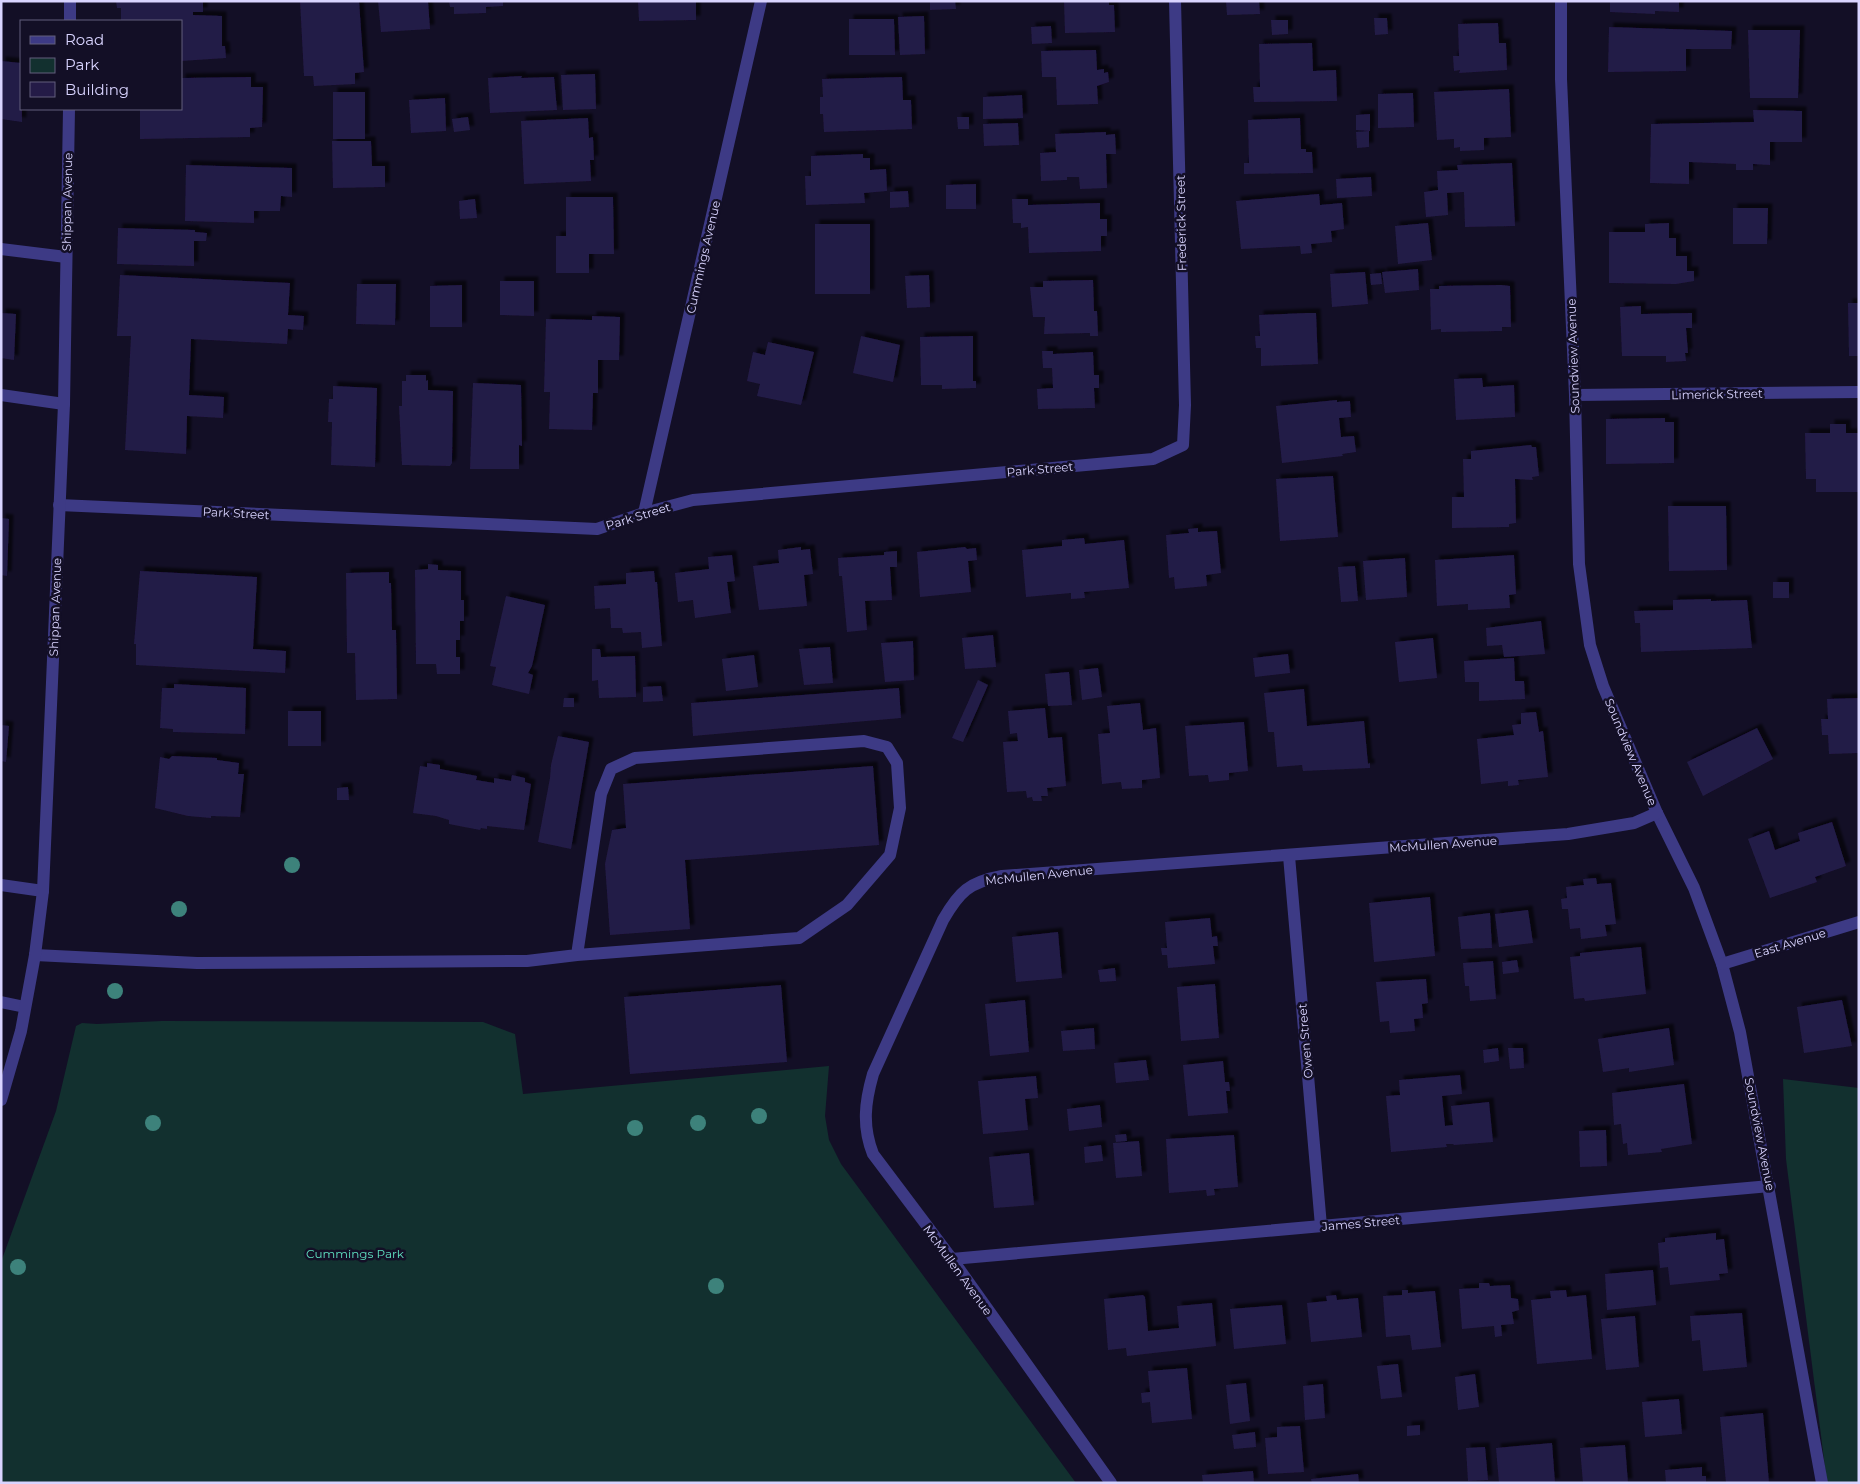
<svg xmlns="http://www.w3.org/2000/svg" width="1860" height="1484" font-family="Montserrat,sans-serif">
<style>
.green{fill:#12302f}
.building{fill:#241b47;filter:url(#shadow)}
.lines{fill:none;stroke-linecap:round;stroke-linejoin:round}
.minor{stroke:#3d3a85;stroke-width:12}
.tree{fill:#3d827b}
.labels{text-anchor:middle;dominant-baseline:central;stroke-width:5;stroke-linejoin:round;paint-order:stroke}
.street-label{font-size:12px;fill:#d9d4ff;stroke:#130f26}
.park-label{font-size:12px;fill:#5fe0c0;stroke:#130f26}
</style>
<defs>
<filter id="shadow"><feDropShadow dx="4.5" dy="-4.5" stdDeviation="1" flood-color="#0009"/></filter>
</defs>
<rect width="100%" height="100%" fill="#130f26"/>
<g class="green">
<path d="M162,1021l321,1 32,12 8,60 306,-28 -4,50 4,24 12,24 235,319h-1075v-221l55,-151 20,-85 6,-3 15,1z"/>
<path d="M1783,1079l76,9v395h-32l-41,-324z"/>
</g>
<g class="building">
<path d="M116,1h87v11h-10v3l29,1v30h3l1,12 -45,3v-40h-60v-13h-4z"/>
<path d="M300,1h59l5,71 -9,1v11l-41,2 -1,-10h-9z"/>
<path d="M378,1h50l2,28 -49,3z"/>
<path d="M449,1h54v5l-17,1v6l-32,1v-7h-4z"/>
<path d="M638,1h58v19l-57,1z"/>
<path d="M930,1h25l1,8 -26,1z"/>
<path d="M1064,1h45v4h5l1,27 -50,1z"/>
<path d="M1226,1h33l1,13 -33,1z"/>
<path d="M1610,1h69v11l-24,-1v3l-45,-2z"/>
<path d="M924,16l1,38 -25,1 -2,-38z"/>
<path d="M1374,18h13l1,16 -13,1z"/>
<path d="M849,19h45l1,36h-46z"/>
<path d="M1271,20h17v14l-16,1z"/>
<path d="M1498,23l1,20h7l1,27 -48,3 1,-3 -6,1 -1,-15h6l-1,-32z"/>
<path d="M1051,26l1,17 -20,1 -1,-17z"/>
<path d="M1609,27l123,4 -1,18h-45v22l-78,1z"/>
<path d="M1748,30h52l-2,68h-48z"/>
<path d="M1312,43l1,28 23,-1 1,31 -83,1 -1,-15h7l-1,-43z"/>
<path d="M1096,50l1,20 7,-1v4l4,-1 1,10 -12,4 1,18 -41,1 -1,-28h-14l-1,-26z"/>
<path d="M1,61l20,2 1,59 -21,-3z"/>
<path d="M595,74l1,35 -33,1 -2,-35z"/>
<path d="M522,76l-1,2 33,-1 3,33 -67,3 -2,-35z"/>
<path d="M251,77v10h12l-1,40 -12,1v9l-110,2v-30h41v-31z"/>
<path d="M902,77l1,23h8l1,29 -88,3 -1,-18h-3v-17h3l-1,-18z"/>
<path d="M1509,89l2,48 -27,1v12l-24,1v-4l-6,1v-9l-17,1 -3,-48z"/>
<rect x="333" y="92" width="32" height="47"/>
<path d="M1413,93l1,34 -36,1v-34z"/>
<path d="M1022,95l1,23 -40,1v-22z"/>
<path d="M445,98l1,33 -35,2 -2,-33z"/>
<path d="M1753,110l49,1v31h-32v23l-17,-1v6h-17v-6l-47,-2v22l-39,-1 1,-59 103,-2z"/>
<path d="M1370,114v17l-14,-1v-15z"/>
<path d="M468,117l2,13 -16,2 -2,-13z"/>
<path d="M957,117h12v12h-11z"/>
<path d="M588,118l1,20 4,-1 1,23h-4l1,21 -67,3 -3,-63z"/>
<path d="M1300,118l1,31h5v3h6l1,21 -69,1v-11h5l-1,-43z"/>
<path d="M1018,123l1,22 -35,1 -1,-22z"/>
<path d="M1369,131v16l-12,1 -1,-16z"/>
<path d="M1106,132v3l9,-1 1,20h-10l1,34 -27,1 -1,-12h-12v3l-26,1 -1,-28 16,-1 -1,-18z"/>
<path d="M332,141h39l1,25h13v21l-52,1z"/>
<path d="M863,154v4h7v12l16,-1 1,22 -23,2 1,10 -59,2 -1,-29h6v-20z"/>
<path d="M1512,163l3,63 -50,1 -1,-35 -17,1 1,22 -22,2 -2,-25 14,-2 -1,-19 21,-1 -1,-5z"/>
<path d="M186,165l106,3v29l-11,-1 -1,15h-26v12l-69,-2z"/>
<path d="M1371,177l1,19 -35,2 -1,-19z"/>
<path d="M976,184v25h-30v-24z"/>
<path d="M908,191l1,16 -19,1v-16z"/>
<path d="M1319,194l1,11 22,-2 2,26 -13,2 1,11 -21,2 1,9 -11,1 -1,-8 -59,3 -5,-48z"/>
<path d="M566,197h47l1,57h-25v19h-33v-37h10z"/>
<path d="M475,199l2,19 -17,1 -1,-18z"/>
<path d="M1012,199h16v6l72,-2v16h7v17h-6v15l-72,2 -1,-26 -7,1v-5h-8z"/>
<path d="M1733,208h35l-1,36h-34z"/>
<path d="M1428,223l4,37 -34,4 -3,-38z"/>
<path d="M1669,223v15h7v18h11v15h7v10l-18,3 -67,-1v-51h36v-8z"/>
<rect x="815" y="224" width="55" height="70"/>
<path d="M118,228l77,2v2l12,1 -1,8h-12v25l-77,-2z"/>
<path d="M1418,269l1,21 -34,3 -3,-21z"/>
<path d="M1365,272l3,32 -36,3 -2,-33z"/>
<path d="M1381,273l1,11 -11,1 -1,-11z"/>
<path d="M120,275l170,8 -2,32 16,1 -1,14 -15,-1 -1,15 -96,-5 -2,56 35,2 -1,21 -36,-2 -1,38 -61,-4 6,-114h-14z"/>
<path d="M929,275l1,32 -23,1 -2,-32z"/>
<path d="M1093,280l1,31h3l1,25h-8v-3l-46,1 1,-17h-12l-3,-30h13v-6z"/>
<path d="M500,281h34v35l-34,-1z"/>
<path d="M357,284h39l-1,41 -39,-1z"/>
<path d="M462,285v42h-32v-41z"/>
<path d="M1501,285l9,1 1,41h-9v4l-61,1v-3l-10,1 -1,-41h9v-3z"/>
<path d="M1848,303h11v53h-10z"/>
<path d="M1641,306v8l51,-1v15h-6l2,25h-3l1,8 -20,1v-6h-44l-2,-49z"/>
<path d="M1,313l15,1 -2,46 -13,-2z"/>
<path d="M1307,313h9l2,51 -57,2v-18h-5l-1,-12h5l-1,-21z"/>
<path d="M592,316l28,1 -1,43h-21v33h-5l-1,37 -43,-1 1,-37h-6l2,-73 46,1z"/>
<path d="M861,336l39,9 -7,37 -40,-9z"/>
<path d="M973,336v45h3v7l-34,1v-4h-21l-1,-48z"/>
<path d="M768,342l46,10 -13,53 -44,-9 3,-12 -13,-3 6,-29 12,3z"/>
<path d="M1042,351h11v3l40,-2 1,23h5v13h-5l1,20 -57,1 -1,-20 16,-1 -1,-20h-9z"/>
<path d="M406,375h20v6l2,-1v10l25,1 -1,72 -2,3 -48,-1 -3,-59h3v-25h4z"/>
<path d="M1482,378l1,9 31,-2 1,32 -59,3 -2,-41z"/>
<path d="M473,383l48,2 1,61 -3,-1v24h-49z"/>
<path d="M333,386l44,2 -2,79 -44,-2 1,-43h-4l1,-23h4z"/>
<path d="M1337,400v2l13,-1 1,16 -12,1 2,19 13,-1 2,16 -14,2 1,2 -61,7 -6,-57z"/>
<path d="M1665,418v4h9v41l-68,1v-45z"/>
<path d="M1830,424h16v9h13v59h-43v-13h-10l-1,-46h25z"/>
<path d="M1531,445l1,2h4l3,29 -7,1 1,3 -18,-1 1,44 -7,1v3l-57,1v-31h12l-1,-38h8v-8z"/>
<path d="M1333,476l5,61 -58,4 -4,-62z"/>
<path d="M1668,506h58l1,64 -58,1z"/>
<path d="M1,518l8,1 -2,57 -6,-1z"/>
<path d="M1198,528v4l19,-1 4,42 -15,2 1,11 -32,3 -1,-12 -5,1 -3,-43 23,-2 -1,-4z"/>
<path d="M1084,538l1,6 39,-4 5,48 -45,4 1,6 -14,1v-6l-45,4 -4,-47 40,-4v-6z"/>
<path d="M801,547v3l9,-1 3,25 -9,1 3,31 -48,4 -6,-44 26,-3 -1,-13z"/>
<path d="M965,547l2,2 9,-1 1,12 -9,1 3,31 -51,5 -3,-45z"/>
<path d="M897,551v16h-7l2,33 -27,1 2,29 -20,2 -5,-56h-3l-1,-18 46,-3v-3z"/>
<path d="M732,555l3,26 -8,1 4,31 -36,5 -2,-18 -15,2 -3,-29 34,-4 -1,-12z"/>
<path d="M1514,555l2,39 -7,1 1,13 -42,2v-6l-31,2 -2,-46z"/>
<path d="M1405,558l2,39 -41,3 -3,-39z"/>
<path d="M428,564l10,1v5l23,1v29h3v21h-4v19h-4v17h4v17h-23l-1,-10h-20l-1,-94 13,-1z"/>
<path d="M1355,566l3,35 -17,1 -3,-35z"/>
<path d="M140,571l117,6 -4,72 33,2 -1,22 -149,-8v-21h-2z"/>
<path d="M654,571l1,11h2l5,64 -20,2 -1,-16 -18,1 -1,-5h-11l-1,-20 -15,1 -1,-23 32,-2v-11z"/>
<path d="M389,572v11h2l1,47h4l1,69 -41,1 -1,-47h-8l-1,-80z"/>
<rect x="1773" y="582" width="16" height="16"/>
<path d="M506,596l39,9 -13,61 -4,7 5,2 -4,19 -37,-9 4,-18 -6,-1z"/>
<path d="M1711,599v2l36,-1 5,48 -111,4 -1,-29h-5l-1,-12 39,-1v-10z"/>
<path d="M1541,621l4,33 -41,3 -2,-12 -15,1 -1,-18z"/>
<path d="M993,635l3,32 -31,2 -3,-31z"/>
<path d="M1433,638l4,40 -38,4 -4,-40z"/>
<path d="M913,641l1,39 -29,2 -4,-39z"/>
<path d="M830,647l3,36 -29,2 -5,-36z"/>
<path d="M592,649h8l1,8 34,-1 1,41 -37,1 -1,-18 -6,1z"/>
<path d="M1288,654l2,19 -35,4 -2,-19z"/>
<path d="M754,655l4,32 -32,4 -4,-32z"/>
<path d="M1514,658l1,23h9l1,18 -46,2v-19h-14l-1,-21z"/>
<path d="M1098,668l4,29 -20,3 -3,-30z"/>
<path d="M1069,672l3,33 -24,1 -3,-32z"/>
<path d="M978,680l10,5 -25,57 -11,-4z"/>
<path d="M174,684l72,4 -1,46 -72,-2v-3l-13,-1 2,-40h12z"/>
<path d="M661,686l2,15 -20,1v-15z"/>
<path d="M899,688l2,30 -208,18 -2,-33z"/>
<path d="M1304,689l3,37 57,-5 4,43 2,-1v5l-67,3 -1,-6 -25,2 -3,-35h-6l-4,-39z"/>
<path d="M564,698h10v9h-11z"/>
<path d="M1859,698v55l-30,1 -1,-19h-6l-1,-16h7l-1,-20z"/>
<path d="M1140,703l3,27 13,-2 4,50 -18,2v8l-20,1 -1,-7 -19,2 -4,-50 12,-1 -3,-27z"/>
<path d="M1045,708l3,30 14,-1 4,49 -19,2 1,8h-7l1,5h-9l-1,-4 -5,1 -1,-7 -19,1 -4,-50 15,-1 -1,-8 -7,1 -2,-23z"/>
<rect x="288" y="711" width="33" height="35"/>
<path d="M1536,712l3,20 4,-1 5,46 -30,3 1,5 -11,1v-5l-27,3 -4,-45 37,-4 -2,-10 9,-1v-11z"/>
<path d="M1244,722l4,49 -19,2v7l-20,2 -1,-7 -19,1 -4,-50z"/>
<path d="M1,725l8,1 -3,36 -5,-1z"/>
<path d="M1757,728l16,31 -70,37 -16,-34z"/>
<path d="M558,736l31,6 -18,107 -33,-7 12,-64 1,-13z"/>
<path d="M172,756l45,2v2l22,3 -1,11h6l-4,43 -29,-1v2l-23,-2 -33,-8 5,-51 9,2z"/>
<path d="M427,763l13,2v4l37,7 -1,4 18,3v-5l17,3 1,-6 13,3v4l6,2 -7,46 -37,-4v3l-6,-1 -1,2 -31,-6v-4l-13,-4 -23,-3 7,-47 7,1z"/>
<path d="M873,766l6,79 -194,15 5,69 -80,6 -5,-71 7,-34 14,-2 -3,-44z"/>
<path d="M348,787l1,13h-12v-12z"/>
<path d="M1832,822l14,44 -31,11 2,5 -47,16 -22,-59 21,-8 6,19 25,-9 -2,-8z"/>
<path d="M1596,878l1,6 14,-1 5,41 -11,1 2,11 -26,3 -1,-11 -10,1 -2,-20h-6l-1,-10 6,-1 -1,-11 18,-2 -1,-6z"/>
<path d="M1430,897l5,59 -61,6 -5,-59z"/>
<path d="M1528,910l5,33 -34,4 -4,-33z"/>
<path d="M1490,913l2,35 -31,1 -3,-32z"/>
<path d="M1210,918l2,19 5,-1 1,10h-5l2,18 -47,4 -1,-13h-5l-1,-7h6l-2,-26z"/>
<path d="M1058,932l4,46 -46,4 -4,-45z"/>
<path d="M1641,947l5,47 -61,7 -1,-3 -10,1 -4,-42 10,-1v-3z"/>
<path d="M1517,960l2,12 -16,2 -1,-12z"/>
<path d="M1493,961l3,38 -26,2 -1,-15h-4l-2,-23z"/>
<path d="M1115,968l1,13 -16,1 -2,-12z"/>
<path d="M1426,979l2,24 -6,1 1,14 -9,1 1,12 -25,2 -1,-12 -9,1 -4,-40z"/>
<path d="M1215,984l4,54 -38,3 -4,-54z"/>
<path d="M781,985l6,77 -157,12 -6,-77z"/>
<path d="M1025,1000l4,52 -39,4 -5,-52z"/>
<path d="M1842,1000l10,46 -48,7 -7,-46z"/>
<path d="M1094,1028l1,21 -32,2 -2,-20z"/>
<path d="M1669,1028l5,37 -45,7v-4l-26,4 -5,-33z"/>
<path d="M1498,1048l1,13 -15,2 -1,-13z"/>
<path d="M1508,1048h15l1,20 -14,1z"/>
<path d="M1146,1060l3,20 -33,3 -2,-20z"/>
<path d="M1223,1061l2,21h4l1,9h-4l2,22 -40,3 -5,-51z"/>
<path d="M1460,1075l2,19 -20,2 3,30 8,-1 -2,-19 38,-4 4,40 -39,3 -1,-1h-7l1,3 -56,5 -5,-56 14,-1 -1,-15z"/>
<path d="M1036,1076l2,22 -13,1 3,31 -45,4 -5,-53z"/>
<path d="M1684,1084l8,60 -31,5 1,3 -34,3 -1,-12 -4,1 -2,-20 -7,1 -2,-32z"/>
<path d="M1100,1105l2,22 -33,4 -2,-22z"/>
<path d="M1606,1130l1,36 -27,1 -1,-36z"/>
<path d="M1126,1134l1,7 -11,1 -1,-7z"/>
<path d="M1234,1135l4,52 -24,2 1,6 -8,1 -1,-6 -37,3 -3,-54z"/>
<path d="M1139,1141l3,35 -26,2 -3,-35z"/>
<path d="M1101,1145l2,16 -18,2 -1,-16z"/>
<path d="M1029,1153l5,52 -40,3 -5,-51z"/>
<path d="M1716,1233v7l8,-1 4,34 -9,1 1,6 -50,5 -2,-18 -8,1 -2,-25 7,-1v-4z"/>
<path d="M1653,1270l3,35 -49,5 -2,-36z"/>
<path d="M1479,1283h10l1,3 20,-1 1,13 7,1 1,11 -7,2 2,12 -13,1 1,11 -7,1 -1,-11 -32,3 -3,-40 20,-1z"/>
<path d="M1402,1290h6v3l27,-2 6,56 -29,3 -2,-15 -24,2 -3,-41 19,-1z"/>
<path d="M1566,1290l1,7 19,-2 6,64 -55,5 -6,-64 20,-2 -1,-7z"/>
<path d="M1143,1295l2,2 3,34 31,-3 -2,-22 35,-3 4,43 -89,10 -1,-8 -18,2 -4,-51z"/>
<path d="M1336,1295l1,5 21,-2 4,39 -51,5 -4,-39 20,-2 -1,-5z"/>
<path d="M1282,1305l4,39 -52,5 -4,-40z"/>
<path d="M1742,1313l5,54 -44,4 -3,-31 -8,1 -2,-25z"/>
<path d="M1635,1316l4,51 -33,3 -5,-51z"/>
<path d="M1398,1364l4,33 -21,2 -4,-33z"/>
<path d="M1187,1368l5,51 -40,4 -2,-21 -8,1 -1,-10 9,-1 -2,-21z"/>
<path d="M1475,1374l4,33 -21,3 -3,-33z"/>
<path d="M1246,1383l4,38 -20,3 -4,-39z"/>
<path d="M1323,1384l2,34 -20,2 -2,-34z"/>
<path d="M1679,1399l3,35 -37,3 -3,-35z"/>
<path d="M1763,1413l6,70h-43l-6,-66z"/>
<path d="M1420,1425v10l-13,1v-10z"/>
<path d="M1300,1426l4,46 -36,2 -3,-36 12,-1v-10z"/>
<path d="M1255,1432l1,15 -22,2 -2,-14z"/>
<path d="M1552,1443l3,40h-56l-3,-35z"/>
<path d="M1625,1445l3,38h-45l-3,-35z"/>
<path d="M1485,1447l3,33 -20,1 -2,-33z"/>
<path d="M1702,1467v9h4v7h-40l-1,-13z"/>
<path d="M1253,1471l1,12h-51l-1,-8z"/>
<path d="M1358,1474l1,9h-47l-1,-4z"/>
</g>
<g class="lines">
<g class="minor">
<path d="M1561,1v78l14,316 4,169 11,81 13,41 54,127 37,75 28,76 18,68 82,451"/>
<path d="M70,21v-20"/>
<path d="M1,249l65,8"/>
<path d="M1,395l63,9"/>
<path d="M1575,395l284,-3"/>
<path d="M59,505l538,24 47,-16 49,-13 460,-41 30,-14 2,-40 -10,-404"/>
<path d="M644,513l117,-512"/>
<path d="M1289,856l32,370"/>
<path d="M1,885l42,6"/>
<path d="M35,955l162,8 330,-2 50,-6 222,-17 48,-33 43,-50 10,-47 -3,-45 -10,-16 -23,-6 -229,17 -24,11 -10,25 -24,161"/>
<path d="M1722,964l137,-42"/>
<path d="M1,1002l24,5"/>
<path d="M1,1100l20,-69 14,-76 8,-64 21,-487 5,-295"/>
<path d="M952,1259l818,-73"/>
<path d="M1111,1483l-159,-224 -79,-105c-11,-28 -8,-52 0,-80l70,-154c16,-28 26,-38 59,-44l566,-42 66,-11 23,-10"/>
</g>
</g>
<g class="tree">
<circle cx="292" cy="865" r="8"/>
<circle cx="179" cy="909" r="8"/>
<circle cx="115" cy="991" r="8"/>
<circle cx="759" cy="1116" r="8"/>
<circle cx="153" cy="1123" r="8"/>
<circle cx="698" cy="1123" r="8"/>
<circle cx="635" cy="1128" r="8"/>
<circle cx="18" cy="1267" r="8"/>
<circle cx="716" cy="1286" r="8"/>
</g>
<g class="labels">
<g class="street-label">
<text transform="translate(67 202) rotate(-89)">Shippan Avenue</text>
<text transform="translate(1181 223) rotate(-91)">Frederick Street</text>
<text transform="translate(703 257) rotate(-77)">Cummings Avenue</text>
<text transform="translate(1573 356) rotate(-92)">Soundview Avenue</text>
<text transform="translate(1717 394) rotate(-1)">Limerick Street</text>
<text transform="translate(1040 469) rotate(-5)">Park Street</text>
<text transform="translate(236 513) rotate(3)">Park Street</text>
<text transform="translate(638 516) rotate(-17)">Park Street</text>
<text transform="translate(55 607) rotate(-88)">Shippan Avenue</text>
<text transform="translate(1631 752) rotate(67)">Soundview Avenue</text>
<text transform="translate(1443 844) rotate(-4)">McMullen Avenue</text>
<text transform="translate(1039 875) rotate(-6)">McMullen Avenue</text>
<text transform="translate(1790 943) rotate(-17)">East Avenue</text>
<text transform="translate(1305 1041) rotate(-95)">Owen Street</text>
<text transform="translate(1760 1134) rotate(79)">Soundview Avenue</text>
<text transform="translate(1361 1223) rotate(-5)">James Street</text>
<text transform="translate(958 1270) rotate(54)">McMullen Avenue</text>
</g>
<g class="park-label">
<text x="355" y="1253">Cummings Park</text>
</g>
</g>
<rect width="1860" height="1484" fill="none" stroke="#d9d4ff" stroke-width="5"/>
<rect x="20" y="20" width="162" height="90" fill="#130f26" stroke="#625e7d"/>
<rect x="30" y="36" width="25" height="8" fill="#3d3a85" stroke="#625e7d"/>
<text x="65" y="45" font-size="15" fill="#d9d4ff">Road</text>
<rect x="30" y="58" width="25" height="15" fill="#12302f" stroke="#625e7d"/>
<text x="65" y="70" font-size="15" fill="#d9d4ff">Park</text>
<rect x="30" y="82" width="25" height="15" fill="#241b47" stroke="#625e7d"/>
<text x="65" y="95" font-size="15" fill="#d9d4ff">Building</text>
</svg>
